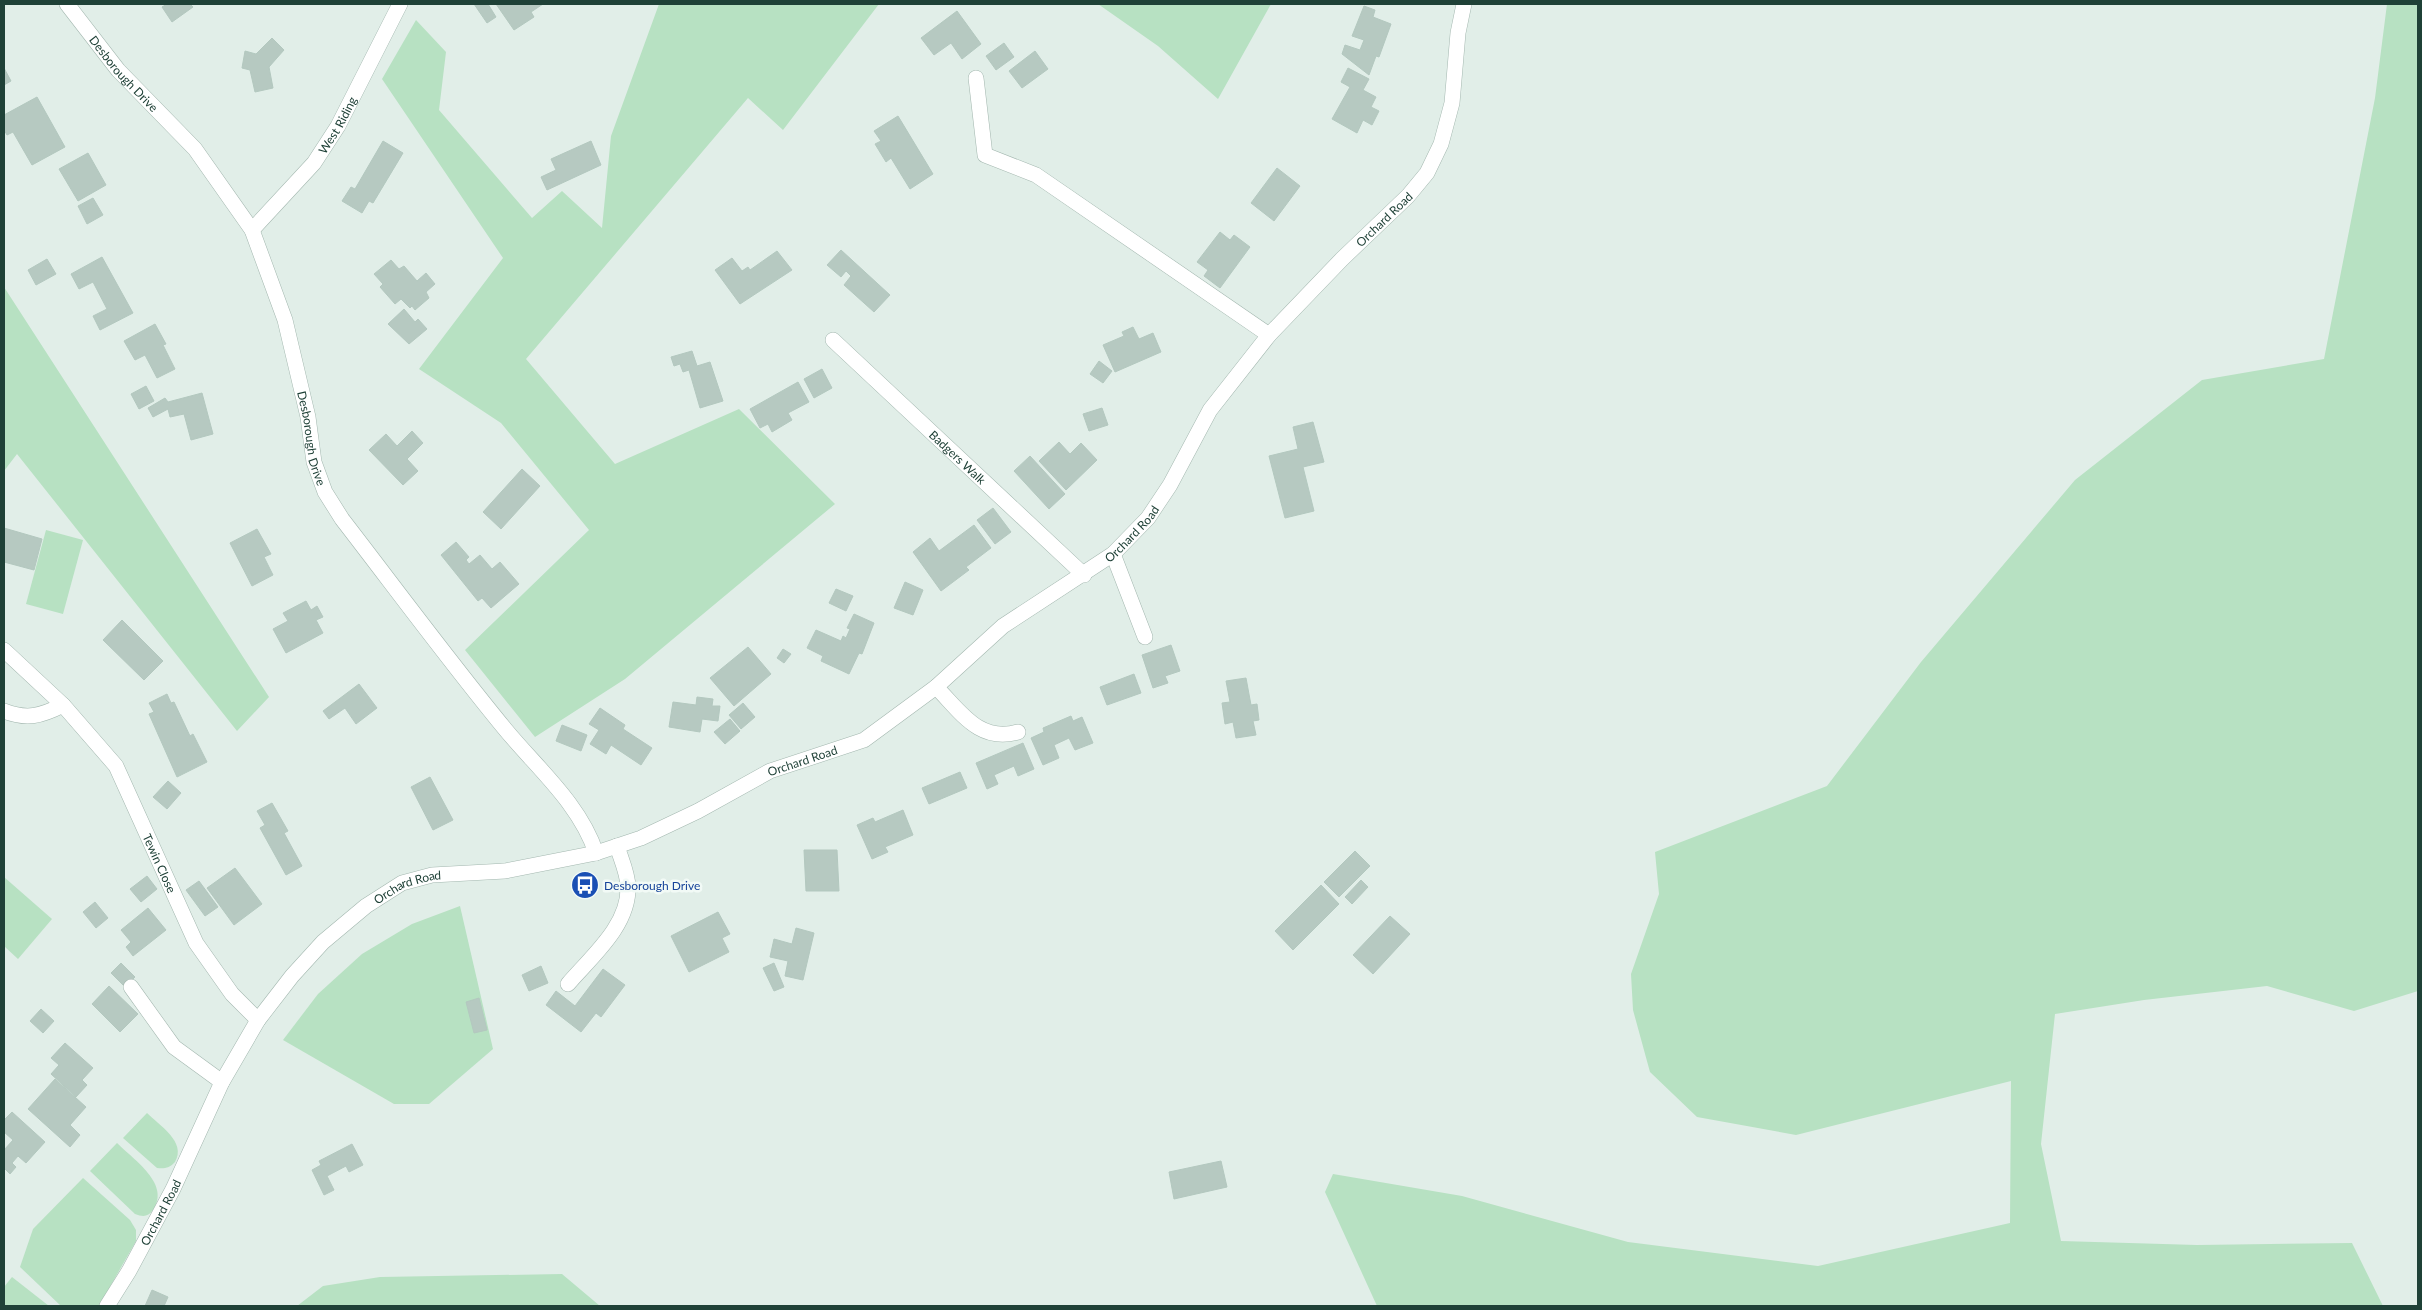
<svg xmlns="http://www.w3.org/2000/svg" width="2422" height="1310" font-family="Lato,sans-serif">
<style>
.green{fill:#b7e1c2}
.building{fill:#b6c9c1;stroke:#b3c8bf}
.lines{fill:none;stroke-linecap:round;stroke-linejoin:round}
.minor-casing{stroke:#a3b7af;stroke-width:16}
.minor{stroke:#fff;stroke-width:15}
.labels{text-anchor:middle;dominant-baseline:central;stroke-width:5;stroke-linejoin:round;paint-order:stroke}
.street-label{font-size:12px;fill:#1f4137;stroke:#f2faf6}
.transit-label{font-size:12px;fill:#164399;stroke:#f2faf6;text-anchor:start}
</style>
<rect width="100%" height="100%" fill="#e1eee8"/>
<g class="green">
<path d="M659,4h220l-96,126 -35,-32 -222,261 89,105 124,-55 96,95 -210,175 -90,58 -70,-87 124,-120 -88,-107 -82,-54 84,-111 -121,-179 34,-59 30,32 -7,58 93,108 30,-27 40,37 9,-92z"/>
<path d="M1098,4h173l-53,95 -60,-53z"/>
<path d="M2387,4h31v987l-64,20 -87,-25 -123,14 -89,14 -14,130 20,97 136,4 155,-2 31,63h-1006l-52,-114 8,-18 129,22 166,46 190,24 192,-43 1,-142 -215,54 -99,-18 -47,-45 -17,-62 -2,-36 28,-80 -4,-42 172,-66 94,-124 154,-182 127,-100 122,-21 51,-261z"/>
<path d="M4,287l265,410 -32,34 -220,-277 -13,17z"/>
<path d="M46,530l37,10 -20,74 -37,-10z"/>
<path d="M4,877l48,42 -34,40 -14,-13z"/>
<path d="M460,906l33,143 -64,55h-35l-111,-64 35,-46 44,-40 50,-30z"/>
<path d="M147,1113c12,12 40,29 28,49 -5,6 -11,7 -18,6l-34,-30z"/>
<path d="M117,1143c17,17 54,41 36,67 -5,7 -10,7 -18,4l-45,-43z"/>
<path d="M83,1178l47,42 6,10v11l-37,65h-38l-41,-39 13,-38z"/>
<path d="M562,1274l38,32h-303l26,-20 57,-9z"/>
<path d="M12,1277l37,29h-45v-19z"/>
</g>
<g class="building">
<path d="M167,4h23l3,3 -21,15 -10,-15z"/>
<path d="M474,4h14l8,13 -9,6z"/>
<path d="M496,4h47l-12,8 3,5 -20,13z"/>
<path d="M1364,6l11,4 -2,7 18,7 -12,33 -3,-1 -7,19 -27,-21 3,-9 15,5 4,-10 -12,-4z"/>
<path d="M957,11l24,33 -19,15 -11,-16 -17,12 -13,-17z"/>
<path d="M272,38l12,12 -15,17 4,21 -18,4 -5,-22 -8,-2 3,-17 11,3z"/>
<path d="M1004,43l10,14 -18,13 -10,-14z"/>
<path d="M1035,51l13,18 -26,19 -13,-17z"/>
<path d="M4,68l7,13 -7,4z"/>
<path d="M1348,68l21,11 -6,11 13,7 -5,10 8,4 -7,14 -9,-5 -6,13 -25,-14 18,-32 -9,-5z"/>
<path d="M37,97l28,50 -33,18 -19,-33 -6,3 -3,-5v-15z"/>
<path d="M898,116l35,58 -23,15 -19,-31 -5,4 -11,-18 6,-3 -7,-10z"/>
<path d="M383,141l20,12 -30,50 -4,-2 -7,12 -20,-12 9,-14 4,2z"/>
<path d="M591,141l10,24 -54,25 -6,-13 15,-7 -5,-11z"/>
<path d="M88,153l18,32 -28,16 -19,-32z"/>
<path d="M1277,168l23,18 -26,35 -23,-18z"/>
<path d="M93,198l10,17 -16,9 -9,-18z"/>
<path d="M1220,232l10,8 4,-5 16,12 -30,41 -16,-12 4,-6 -11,-8z"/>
<path d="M841,250l49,45 -16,17 -30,-27 7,-9 -5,-5 -5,6 -14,-12z"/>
<path d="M777,251l15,19 -52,34 -25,-34 17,-12 10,13 6,-4 2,3z"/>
<path d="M102,257l31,56 -33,17 -7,-14 14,-7 -14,-27 -14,7 -8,-15z"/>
<path d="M47,259l9,15 -20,11 -8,-15z"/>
<path d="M391,260l8,9 5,-3 13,15 9,-8 9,11 -9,8 3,6 -14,12 -3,-4 -2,2 -9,-9 -6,5 -15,-17 3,-3 -9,-10z"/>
<path d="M404,309l11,13 3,-3 9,10 -18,15 -21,-20z"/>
<path d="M155,324l11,20 -3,1 12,24 -18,9 -12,-23 -10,5 -11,-19z"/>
<path d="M1133,327l6,12 14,-6 8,19 -46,20 -12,-27 21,-9 -2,-4z"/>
<path d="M692,351l5,15 13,-4 13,39 -23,7 -11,-38 -6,2 -3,-8 -6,2 -3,-9z"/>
<path d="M1099,361l13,10 -9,12 -13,-9z"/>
<path d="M822,369l10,19 -18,10 -10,-19z"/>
<path d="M798,382l11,20 -21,11 4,7 -20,12 -4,-8 -8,4 -10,-19z"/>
<path d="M146,386l8,15 -15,8 -8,-15z"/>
<path d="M202,393l11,41 -22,6 -7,-26 -14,3 -2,-8 -15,8 -5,-9 17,-10 3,4z"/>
<path d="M1102,408l6,17 -19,6 -6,-17z"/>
<path d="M1313,422l11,40 -21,5 11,44 -29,7 -16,-62 29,-7 -5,-22z"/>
<path d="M412,431l11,12 -16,16 11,12 -15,14 -34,-35 17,-16 11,12z"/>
<path d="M1059,442l11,12 11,-11 16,17 -31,30 -27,-29z"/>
<path d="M1030,456l35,38 -16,15 -35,-38z"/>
<path d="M522,469l18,17 -39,43 -18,-17z"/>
<path d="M993,508l18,24 -16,12 -18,-24z"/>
<path d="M974,525l17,23 -25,19 3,3 -28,21 -28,-39 17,-14 9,13z"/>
<path d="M4,528l38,11 -8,31 -30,-8z"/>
<path d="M257,529l14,25 -7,3 9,18 -21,11 -22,-43z"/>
<path d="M456,542l13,15 -3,3 3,4 11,-9 12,14 8,-7 19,22 -28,24 -9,-10 -4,3 -37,-46z"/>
<path d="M905,582l18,8 -10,25 -19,-7z"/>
<path d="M836,589l17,7 -7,15 -17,-8z"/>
<path d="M306,601l5,9 6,-4 6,11 -7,3 7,13 -37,20 -13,-24 15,-8 -5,-8z"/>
<path d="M854,614l20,9 -12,31 -3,-1 -10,21 -28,-13 2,-5 -16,-8 9,-18 25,11 2,-5 3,2 4,-9 -3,-1z"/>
<path d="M122,620l41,41 -19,19 -41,-40z"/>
<path d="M1171,645l9,26 -15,5 3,7 -15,5 -11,-33z"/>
<path d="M748,647l23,27 -37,32 -24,-28z"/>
<path d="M783,649l8,5 -7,9 -7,-5z"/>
<path d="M1134,674l7,19 -34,12 -7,-18z"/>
<path d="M1246,678l5,27 6,-1 2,16 -6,1 3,14 -20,3 -3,-16 -8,2 -3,-21 8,-1 -4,-21z"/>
<path d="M359,684l18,24 -21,16 -11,-16 -16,11 -6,-8z"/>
<path d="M167,694l4,9 3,-1 16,34 3,-2 14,28 -30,15 -28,-63 5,-2 -5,-9z"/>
<path d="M697,697l16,2 -1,7h8l-2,15 -16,-2 -2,13 -31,-5 4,-25 23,3z"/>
<path d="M743,703l12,14 -14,12 -12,-14z"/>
<path d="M600,708l25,17 -2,4 29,19 -11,17 -30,-20 -5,9 -16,-10 9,-14 -10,-6z"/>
<path d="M1071,716l2,5 9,-4 11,26 -18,7 -6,-12 -15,7 5,13 -16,7 -12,-27 13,-6 -1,-4z"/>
<path d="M730,719l10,12 -15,13 -11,-12z"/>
<path d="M562,725l25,10 -6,16 -25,-10z"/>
<path d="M1023,743l11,26 -16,7 -4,-10 -20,9 4,9 -11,5 -11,-26z"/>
<path d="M960,772l7,16 -38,16 -7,-16z"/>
<path d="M430,777l23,43 -20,10 -22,-43z"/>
<path d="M168,781l13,12 -14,16 -14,-12z"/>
<path d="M272,803l16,28 -4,2 18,33 -16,9 -26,-47 5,-3 -8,-14z"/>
<path d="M903,810l10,25 -28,12 3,5 -16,7 -15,-34 16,-7 2,4z"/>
<path d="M804,850h33l2,41h-33z"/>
<path d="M1355,851l15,15 -31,31 -15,-15z"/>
<path d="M235,868l27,36 -28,21 -27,-37z"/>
<path d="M147,876l10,13 -16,13 -11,-13z"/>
<path d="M1361,880l7,7 -16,17 -7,-7z"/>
<path d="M199,881l19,26 -13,9 -19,-26z"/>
<path d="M1321,885l18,19 -46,46 -18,-19z"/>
<path d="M95,902l13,16 -12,10 -13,-16z"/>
<path d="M148,908l18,22 -33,26 -7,-9 5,-5 -10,-12z"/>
<path d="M718,912l12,22 -8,4 7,14 -40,20 -18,-36z"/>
<path d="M1390,916l20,18 -37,40 -20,-19z"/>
<path d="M796,928l18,5 -11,47 -18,-4 3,-15 -18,-4 4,-18 18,5z"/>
<path d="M121,963l14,14 -10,10 -14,-14z"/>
<path d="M774,963l10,24 -10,4 -11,-23z"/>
<path d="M541,966l7,17 -19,8 -7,-16z"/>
<path d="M603,969l22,16 -24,32 -5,-4 -15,19 -35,-27 10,-14 19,15z"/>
<path d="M109,986l29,28 -18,18 -28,-28z"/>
<path d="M479,998l8,32 -13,3 -8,-31z"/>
<path d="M41,1009l13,12 -11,12 -13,-12z"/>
<path d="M65,1043l28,25 -11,12 5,5 -11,12 -25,-23 8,-9 -8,-7z"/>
<path d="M55,1079l31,28 -16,18 10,10 -10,12 -42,-38z"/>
<path d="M12,1112l33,30 -19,21 -8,-7 -6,7 4,4 -6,7 -6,-6v-18l9,-10 -9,-8v-12z"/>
<path d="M352,1144l11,21 -14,7 -3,-6 -19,10 7,14 -10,5 -12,-25 9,-5 -2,-4z"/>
<path d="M1221,1161l6,26 -53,12 -5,-27z"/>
<path d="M152,1290l16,7 -4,9h-19z"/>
</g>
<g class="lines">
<g class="minor-casing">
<g id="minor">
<path id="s1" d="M67,4l51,66 77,79 57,81 33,90 23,97 6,45 11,30 17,27c54,70 107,142 163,210 32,39 75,75 91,124"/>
<path d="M976,78l9,77 51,20 233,160"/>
<path id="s2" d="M252,230l62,-67 24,-37 62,-122"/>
<path id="s3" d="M833,340l251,235"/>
<path d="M1113,554l32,83"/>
<path id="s4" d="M4,650l59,55 53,61 80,177 36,51 26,26"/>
<path d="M936,687c25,25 43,56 82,45"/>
<path d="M4,711c23,9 37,5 59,-6"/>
<path d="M568,984c23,-27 61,-58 60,-97 0,-13 -7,-28 -11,-41"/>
<path d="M131,987l43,60 48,35"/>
<path id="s5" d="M107,1306l22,-35 44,-82 49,-107 36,-62 34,-44 31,-34 43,-36 36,-23 30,-8 73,-4 91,-18 45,-15 57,-27 72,-40 94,-31 72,-53 67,-61 110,-72 35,-36 22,-33 40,-75 59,-75 73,-76 66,-63 19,-23 14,-29 11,-41 6,-70 6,-29"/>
</g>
</g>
<use href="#minor" class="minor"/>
</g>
<defs>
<g id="bus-disc" transform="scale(1.4375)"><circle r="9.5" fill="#1a4fb4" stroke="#f2faf6"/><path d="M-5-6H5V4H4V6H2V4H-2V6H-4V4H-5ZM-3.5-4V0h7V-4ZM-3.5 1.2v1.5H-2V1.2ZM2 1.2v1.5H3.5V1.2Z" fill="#fff"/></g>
</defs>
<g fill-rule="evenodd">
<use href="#bus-disc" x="585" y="885"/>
</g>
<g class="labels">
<g class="street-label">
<text stroke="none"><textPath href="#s1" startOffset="90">Desborough Drive</textPath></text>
<text stroke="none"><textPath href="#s2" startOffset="136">West Riding</textPath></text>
<text stroke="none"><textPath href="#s5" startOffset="1758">Orchard Road</textPath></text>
<text stroke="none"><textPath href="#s1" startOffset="510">Desborough Drive</textPath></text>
<text stroke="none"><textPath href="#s3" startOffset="171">Badgers Walk</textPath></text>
<text stroke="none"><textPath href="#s5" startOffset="1352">Orchard Road</textPath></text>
<text stroke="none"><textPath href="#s5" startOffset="948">Orchard Road</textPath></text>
<text stroke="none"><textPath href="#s4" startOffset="268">Tewin Close</textPath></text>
<text stroke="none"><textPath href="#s5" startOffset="528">Orchard Road</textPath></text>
<text stroke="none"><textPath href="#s5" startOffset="108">Orchard Road</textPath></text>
</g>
<g class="transit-label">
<text x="604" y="885">Desborough Drive</text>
</g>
</g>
<rect width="2422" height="1310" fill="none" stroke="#1f4137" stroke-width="10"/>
</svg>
